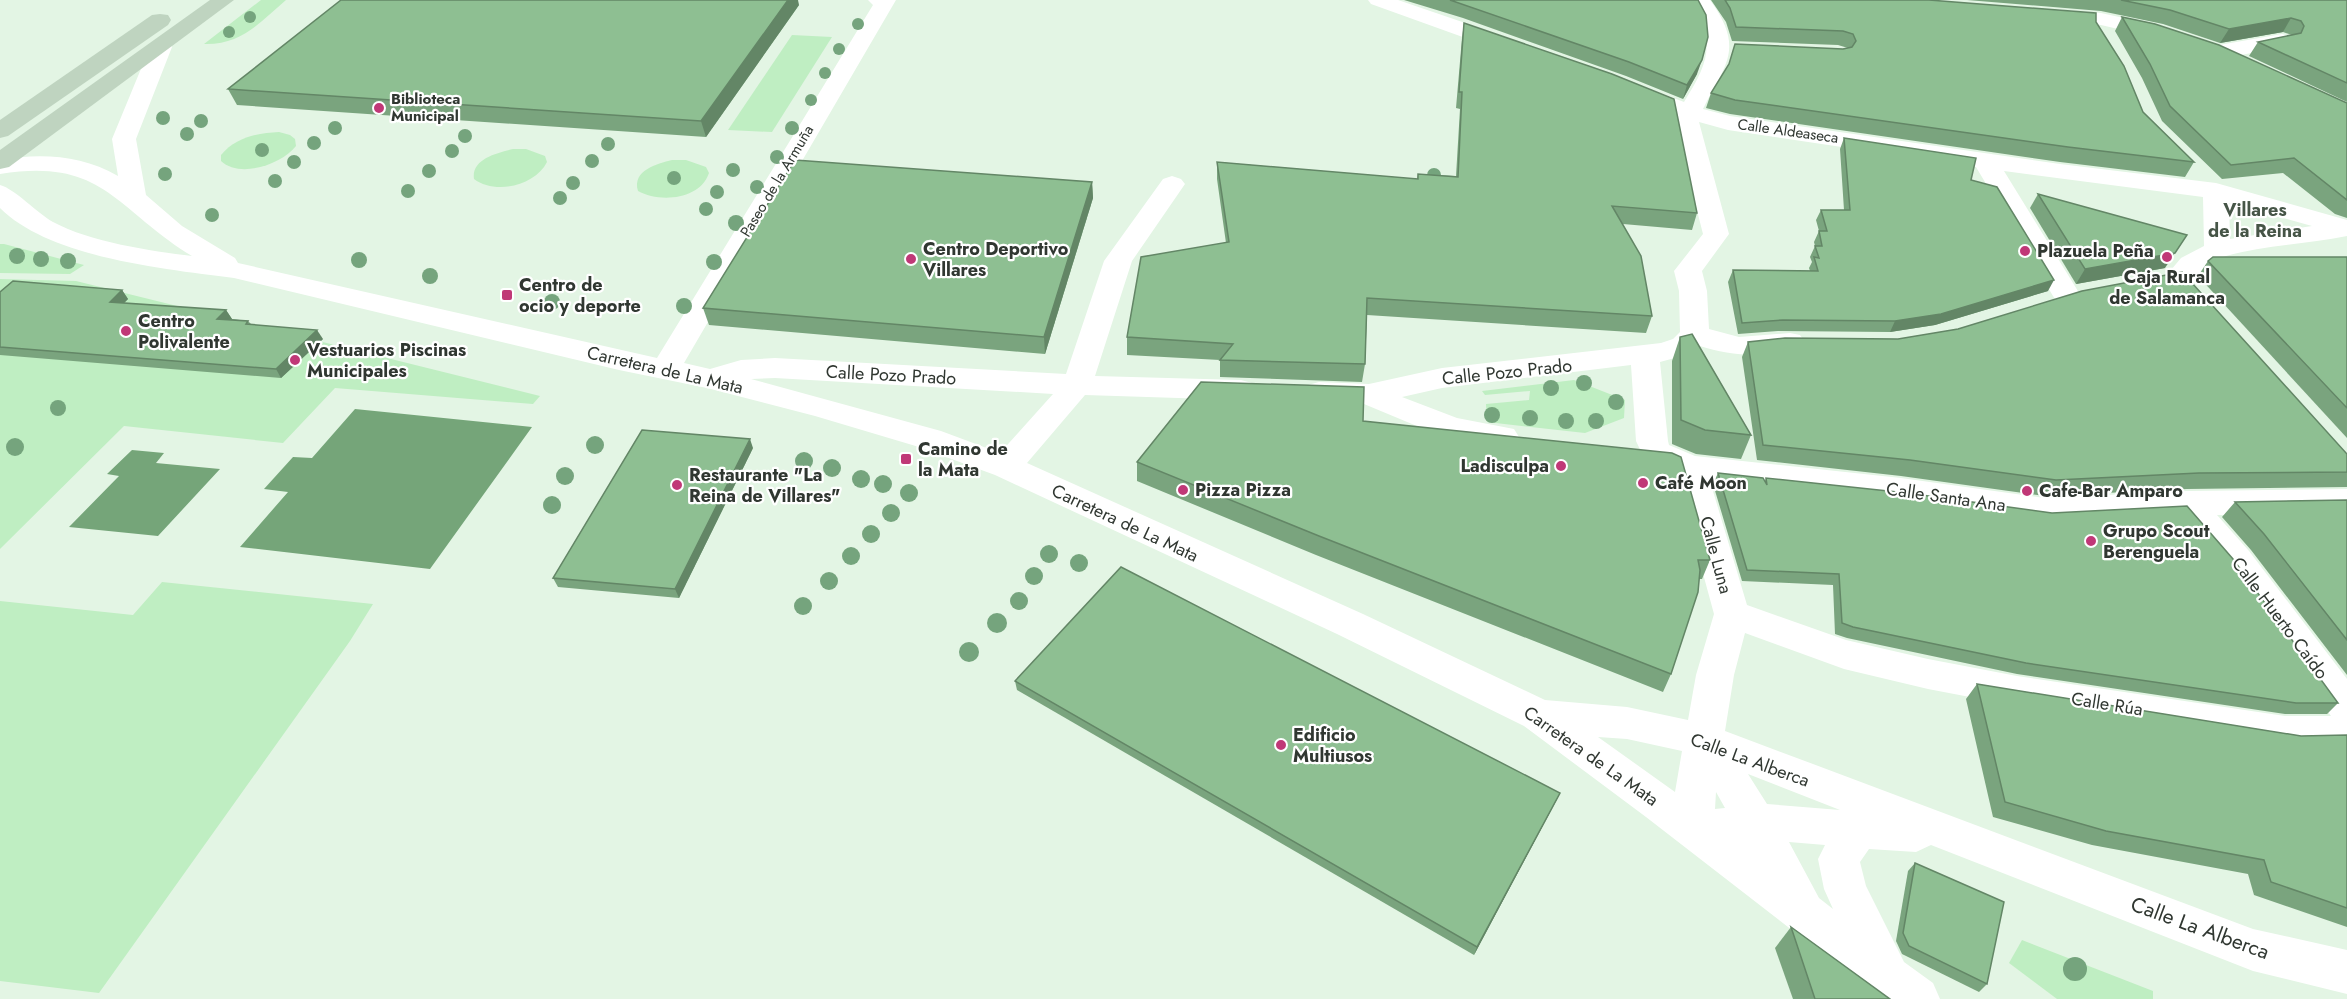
<svg xmlns="http://www.w3.org/2000/svg" width="2347" height="999" font-family="Jost,sans-serif">
<style>
.green{fill:#bfeec2}
.water{fill:#75a579}
.lines{fill:none;stroke-linecap:round;stroke-linejoin:round}
.street{fill:#fff;fill-rule:evenodd}
.secondary{fill:#bfd4c0;fill-rule:evenodd}
.tree{fill:#75a47d}
.wall{fill:#7aa47e}
.shaded-wall{fill:#638666}
.building{fill:#8ebf92;stroke:#638666;stroke-width:1.5}
.poi-dot{fill:#c03877;stroke:#fff;stroke-width:2}
.labels{text-anchor:middle;dominant-baseline:central;stroke-width:4.5;stroke-linejoin:round;paint-order:stroke}
.far-poi-label{font-size:15px;font-weight:bold;fill:#303731;stroke:#fff;text-anchor:start}
.far-street-label{font-size:15px;fill:#303731;stroke:#fff}
.far-quarter-label{font-size:18px;font-weight:bold;fill:#465547;stroke:#fff}
.poi-label{font-size:18px;font-weight:bold;fill:#303731;stroke:#fff;text-anchor:start}
.street-label{font-size:18px;fill:#303731;stroke:#fff}
.near-street-label{font-size:21px;fill:#303731;stroke:#fff}
</style>
<rect width="100%" height="100%" fill="#e3f5e4"/>
<g class="green">
<path d="M261,0h25c-27,23 -44,45 -82,44z"/>
<path d="M792,35l40,2 -60,95 -44,-2z"/>
<path d="M279,132l11,3 5,4 1,7c-14,18 -56,33 -75,15v-6c15,-18 37,-22 58,-23z"/>
<path d="M513,149h13l19,7 2,6c-12,24 -52,33 -73,17 -3,-20 23,-26 39,-30z"/>
<path d="M672,160h14l20,7 3,6c-9,27 -50,30 -71,18 -6,-21 19,-27 34,-31z"/>
<path d="M0,244h4l80,21 -14,9 -70,-1z"/>
<path d="M0,279l76,2 464,115 -7,8 -198,-16 -52,55 -159,-17 -124,123z"/>
<path d="M1574,380l51,20 -1,18 -39,15 -98,-11 -1,-18 43,-4 1,-9 -45,4 -3,-4z"/>
<path d="M162,582l211,22 -23,37 -251,352 -99,-12v-380l133,14z"/>
<path d="M2022,940l131,51v8h-96l-48,-36z"/>
</g>
<g class="water">
<path d="M355,409l177,18 -102,142 -190,-22 48,-55 -24,-3 29,-32 19,1z"/>
<path d="M132,450l32,3 -8,10 64,6 -62,67 -89,-9 50,-51 -12,-2z"/>
</g>
<g class="lines">
<g class="street">
<path d="M868,0h28l-212,363 26,6 31,-9 34,-2 291,16 38,-113 59,-82 9,-3 9,3 4,5 -53,77 -37,115 146,4 11,3 4,7 -4,7 -11,3 -156,-5 -58,68 336,151 182,86 82,7 61,13 8,-45 18,-61 -38,-140 -31,-14 -9,-19 -5,-76 -189,23 -40,9 55,21 57,11 5,8 -5,8 -11,3 -35,-6 -44,-13 -60,-25 -45,-2 -11,-3 -4,-7 4,-7 11,-3 50,2 73,-16 219,-25 12,-4 7,-7 -1,-41 -5,-20 29,-37 -28,-110 2,-8 -50,-21 -4,-5 4,-5 8,-2 49,19c25,-40 33,-61 5,-102h21c35,49 16,63 -7,109l27,7 330,48 156,19 131,37v16c-39,8 -82,9 -121,20 -23,6 -31,32 -56,26l-4,-6 15,-18 23,-12 -1,-49 -199,-26 77,125 -4,6 -10,3 -10,-3 -4,-6 -77,-129 -248,-37 -29,-8 30,112 -27,37 5,20 2,38 30,8 51,-4 10,2 5,7 -5,7c-32,8 -68,8 -100,-3l-7,7 -33,9 8,79 1,4 26,11 206,22 144,20 142,-7 160,-2v24l-130,2 32,36 98,128v69h-62l-268,-42 -89,-17 -84,-20 -99,-36 -11,42 -9,56 528,198 94,21v44l-94,-23 -322,-126 -15,7 -47,-3 -9,13 6,24 38,76 29,21 7,16h-59l-235,-182 -122,-91 -187,-92 -342,-159 -76,-28 -104,-31 -108,-28 -88,-18 -385,-92c-69,-9 -184,-20 -234,-70v-23c15,4 37,28 53,37 37,20 98,29 139,34 -76,-46 -88,-99 -192,-82v-14c41,-7 81,-5 118,16l-6,-37 38,-92 3,-5 8,-2 8,2 3,5 -36,92 10,56 36,31 53,32 3,5 419,95 216,-353zM2229,203l83,23 -82,13zM775,378l278,16 -53,59 -59,-22 -190,-52zM1710,481l191,21 144,20 134,-7 46,54 106,147h-46l-268,-40 -89,-17 -82,-19 -99,-35zM1598,737l29,2 55,12 -7,41zM1748,774l92,36 -73,-6zM1716,792l9,16 -10,1zM1789,842l36,3 -7,14 6,30 9,20 -14,-11z"/>
<path d="M1368,0h30l114,39 3,5 -3,5 -8,2 -8,-2 -125,-45z"/>
<path d="M2053,9l48,4 68,15 3,5 -3,5 -8,1 -60,-14 -55,-6 -4,-4 4,-4z"/>
<path d="M2282,34l8,2 3,5 -3,5 -71,13 -8,-2 -3,-5 3,-5 8,-2z"/>
</g>
<g class="secondary">
<path d="M210,0h24l-225,167 -9,2v-19z"/>
<path d="M160,14l8,1 3,5 -3,5 -160,111 -8,2v-18l152,-105z"/>
</g>
</g>
<g class="tree">
<circle cx="250" cy="17" r="6"/>
<circle cx="858" cy="24" r="6"/>
<circle cx="229" cy="32" r="6"/>
<circle cx="839" cy="49" r="6"/>
<circle cx="825" cy="73" r="6"/>
<circle cx="811" cy="100" r="6"/>
<circle cx="163" cy="118" r="7"/>
<circle cx="201" cy="121" r="7"/>
<circle cx="335" cy="128" r="7"/>
<circle cx="792" cy="128" r="7"/>
<circle cx="187" cy="134" r="7"/>
<circle cx="465" cy="136" r="7"/>
<circle cx="314" cy="143" r="7"/>
<circle cx="608" cy="144" r="7"/>
<circle cx="262" cy="150" r="7"/>
<circle cx="452" cy="151" r="7"/>
<circle cx="777" cy="157" r="7"/>
<circle cx="592" cy="161" r="7"/>
<circle cx="294" cy="162" r="7"/>
<circle cx="733" cy="170" r="7"/>
<circle cx="429" cy="171" r="7"/>
<circle cx="165" cy="174" r="7"/>
<circle cx="1434" cy="175" r="7"/>
<circle cx="674" cy="178" r="7"/>
<circle cx="275" cy="181" r="7"/>
<circle cx="573" cy="183" r="7"/>
<circle cx="757" cy="187" r="7"/>
<circle cx="408" cy="191" r="7"/>
<circle cx="717" cy="192" r="7"/>
<circle cx="560" cy="198" r="7"/>
<circle cx="706" cy="209" r="7"/>
<circle cx="212" cy="215" r="7"/>
<circle cx="736" cy="223" r="8"/>
<circle cx="17" cy="256" r="8"/>
<circle cx="41" cy="259" r="8"/>
<circle cx="359" cy="260" r="8"/>
<circle cx="68" cy="261" r="8"/>
<circle cx="714" cy="262" r="8"/>
<circle cx="430" cy="276" r="8"/>
<circle cx="552" cy="302" r="8"/>
<circle cx="684" cy="306" r="8"/>
<circle cx="1584" cy="383" r="8"/>
<circle cx="1551" cy="388" r="8"/>
<circle cx="1616" cy="402" r="8"/>
<circle cx="58" cy="408" r="8"/>
<circle cx="1492" cy="415" r="8"/>
<circle cx="1530" cy="418" r="8"/>
<circle cx="1566" cy="421" r="8"/>
<circle cx="1596" cy="421" r="8"/>
<circle cx="595" cy="445" r="9"/>
<circle cx="15" cy="447" r="9"/>
<circle cx="804" cy="461" r="9"/>
<circle cx="832" cy="468" r="9"/>
<circle cx="565" cy="476" r="9"/>
<circle cx="861" cy="479" r="9"/>
<circle cx="883" cy="484" r="9"/>
<circle cx="909" cy="493" r="9"/>
<circle cx="552" cy="505" r="9"/>
<circle cx="891" cy="513" r="9"/>
<circle cx="871" cy="534" r="9"/>
<circle cx="1049" cy="554" r="9"/>
<circle cx="851" cy="556" r="9"/>
<circle cx="1079" cy="563" r="9"/>
<circle cx="1034" cy="576" r="9"/>
<circle cx="829" cy="581" r="9"/>
<circle cx="1019" cy="601" r="9"/>
<circle cx="803" cy="606" r="9"/>
<circle cx="997" cy="623" r="10"/>
<circle cx="969" cy="652" r="10"/>
<circle cx="2075" cy="969" r="12"/>
</g>
<g class="wall">
<path d="M1404,0h294l-1,74 -14,25 -57,-23 -163,-58z"/>
<path d="M1711,0h218l167,22 47,90 51,50 -9,15 -125,-15 -330,-48 -24,-6 5,-15 137,-45 -10,-3 -106,-4 -6,-19z"/>
<path d="M1967,0h380v102l-98,-46 9,-14 34,-7 -9,-3 -63,11 -57,-19 -62,-13z"/>
<path d="M799,5l-93,132 -469,-32 -9,-16z"/>
<path d="M2122,17l225,86v115l-12,-4 -52,-41 -61,6 -60,-58 -20,-43 -27,-47z"/>
<path d="M1464,23l233,190 -5,17 -69,-6 29,92 -6,17 -279,-18 -2,49 -3,18 -142,-5v-17l-93,-5v-18l99,-94 -9,-64v-17l200,17 1,-5 38,2 4,-67 -4,-1 6,-70z"/>
<path d="M1844,138l127,42 77,111 -113,34 -45,7 -112,-1 -40,3 -10,-52 5,-12 77,1 -1,-3 3,-6 -2,-5 5,-11 -1,-4 5,-11 -3,-11 5,-10h23l-4,-61z"/>
<path d="M1092,182l1,16 -48,156 -336,-29 -6,-17z"/>
<path d="M2038,194l127,74 -89,16 -46,-76z"/>
<path d="M2347,257v181l-149,-162 10,-15z"/>
<path d="M122,290l6,9 -4,4 102,7 6,9 16,2 3,3 72,15 -42,39 -281,-23v-63z"/>
<path d="M1680,337l71,98 -10,24 -45,-5 -24,-10v-83z"/>
<path d="M1748,342l599,112v33l-160,2 -142,7 -144,-20 -144,-16 -15,-103z"/>
<path d="M1363,421l347,139 -8,19h-3l-28,95 -8,18 -347,-137 -179,-74v-19z"/>
<path d="M753,448l-74,150 -121,-11 -5,-9z"/>
<path d="M1718,473l47,8 1,-3 572,225 -11,11h-42l-268,-40 -170,-36 -12,-4 -2,-49 -91,-4 -29,-97z"/>
<path d="M2347,500v175l-96,-125 -29,-33 13,-15z"/>
<path d="M1015,681l545,112 -4,8 -82,154 -457,-265z"/>
<path d="M1977,684l324,52 46,-1v192l-93,-32 -6,-21 -156,-29 -99,-28 -27,-118z"/>
<path d="M1915,863l72,121 -8,8 -77,-38 -6,-13 12,-70z"/>
<path d="M1791,927l99,72h-97l-18,-51z"/>
</g>
<g class="shaded-wall">
<path d="M788,0h10l1,5 -93,132 -5,-16z"/>
<path d="M2291,18l-8,14 -63,11 9,-14z"/>
<path d="M1702,60l-5,14 -14,25 4,-14z"/>
<path d="M1092,182l1,16 -48,156 -1,-17z"/>
<path d="M2175,253l-10,15 -89,16 9,-15z"/>
<path d="M2054,280l-6,11 -113,34 -45,7 5,-11z"/>
<path d="M122,290l6,9 -12,12 -6,-9z"/>
<path d="M226,310l6,9h-15z"/>
<path d="M317,330l6,9 -42,39 -5,-9z"/>
<path d="M750,439l3,9 -74,150 -4,-9z"/>
<path d="M1560,793l-4,8 -82,154 3,-8z"/>
</g>
<g class="building">
<path d="M341,0h447l-87,121 -473,-32z"/>
<path d="M1450,0h248l8,15 2,22 -6,23 -15,25 -58,-23z"/>
<path d="M1725,0h204l167,13v9l28,44 19,46 51,50 -126,-15 -333,-47 -24,-7 18,-29 6,-20 108,5 9,-2 4,-6 -3,-7 -10,-3 -107,-4 -6,-19z"/>
<path d="M2121,0h226v83l-89,-41 43,-9 3,-7 -3,-5 -10,-3 -62,11 -59,-19z"/>
<path d="M2122,17l33,7 64,21 128,58v97l-53,-42 -63,7 -61,-59 -20,-42z"/>
<path d="M1464,23l148,51 62,25 23,114 -85,-7 29,50 11,60 -285,-18 -2,66 -145,-4 13,-16 -106,-7 14,-80 88,-15 -12,-80 201,17v-5l40,3 4,-85h-3z"/>
<path d="M1844,138l132,20 -5,22 26,7 57,93 -113,34 -46,7 -112,-1 -41,3 -9,-53 85,1 -4,-14 5,1 -4,-12h7l-3,-15h8l-6,-21h29z"/>
<path d="M795,160l297,22 -48,155 -341,-29z"/>
<path d="M2038,194l149,41 -12,18 -90,16z"/>
<path d="M2213,257h134v151l-139,-147z"/>
<path d="M2182,272l165,182v18l-148,1 -143,7 -146,-20 -147,-15 -15,-103 37,-4 113,1 60,-10 124,-38z"/>
<path d="M13,281l109,9 -12,12 116,8 -9,9 31,2 -2,3 71,6 -41,39 -276,-22v-55z"/>
<path d="M1692,334l59,101 -46,-5 -24,-10 -1,-83z"/>
<path d="M1201,382l163,5 -1,34 309,32 9,4 29,103h-12l2,10 -2,22 -27,82 -352,-138 -182,-74z"/>
<path d="M642,430l108,9 -75,150 -122,-11z"/>
<path d="M1718,473l45,5 4,7 -1,-7 141,15 145,20 135,-7 46,53 105,144h-42l-270,-40 -173,-36 -11,-4 -3,-49 -92,-4z"/>
<path d="M2347,500v140l-83,-106 -29,-32z"/>
<path d="M1121,567l439,226 -83,154 -462,-266z"/>
<path d="M1977,684l324,52 46,-1v173l-76,-26 -7,-22 -158,-29 -101,-29z"/>
<path d="M1915,863l89,39 -17,82 -78,-38 -6,-13z"/>
<path d="M1791,927l99,72h-75z"/>
</g>
<g class="poi-dot">
<circle cx="379" cy="108" r="6"/>
<circle cx="2025" cy="251" r="6"/>
<circle cx="2167" cy="257" r="6"/>
<circle cx="911" cy="259" r="6"/>
<rect x="501" y="289" width="12" height="12" rx="3"/>
<circle cx="126" cy="331" r="6"/>
<circle cx="295" cy="360" r="6"/>
<rect x="900" y="453" width="12" height="12" rx="3"/>
<circle cx="1561" cy="466" r="6"/>
<circle cx="1643" cy="483" r="6"/>
<circle cx="677" cy="485" r="6"/>
<circle cx="1183" cy="490" r="6"/>
<circle cx="2027" cy="491" r="6"/>
<circle cx="2091" cy="541" r="6"/>
<circle cx="1281" cy="745" r="6"/>
</g>
<g class="labels">
<g class="far-poi-label">
<text x="391" y="99">Biblioteca<tspan x="391" dy="17">Municipal</tspan></text>
</g>
<g class="far-street-label">
<text transform="translate(1788 131) rotate(8)">Calle Aldeaseca</text>
<text transform="translate(777 181) rotate(-59)">Paseo de la Armuña</text>
</g>
<g class="far-quarter-label">
<text x="2255" y="210">Villares<tspan x="2255" dy="21">de la Reina</tspan></text>
</g>
<g class="poi-label">
<text x="923" y="249">Centro Deportivo<tspan x="923" dy="21">Villares</tspan></text>
<text x="2037" y="251">Plazuela Peña</text>
<text x="2167" y="277" text-anchor="middle">Caja Rural<tspan x="2167" dy="21">de Salamanca</tspan></text>
<text x="519" y="285">Centro de<tspan x="519" dy="21">ocio y deporte</tspan></text>
<text x="138" y="321">Centro<tspan x="138" dy="21">Polivalente</tspan></text>
<text x="307" y="350">Vestuarios Piscinas<tspan x="307" dy="21">Municipales</tspan></text>
<text x="918" y="449">Camino de<tspan x="918" dy="21">la Mata</tspan></text>
<text x="1549" y="466" text-anchor="end">Ladisculpa</text>
<text x="689" y="475">Restaurante "La<tspan x="689" dy="21">Reina de Villares"</tspan></text>
<text x="1655" y="483">Café Moon</text>
<text x="1195" y="490">Pizza Pizza</text>
<text x="2039" y="491">Cafe-Bar Amparo</text>
<text x="2103" y="531">Grupo Scout<tspan x="2103" dy="21">Berenguela</tspan></text>
<text x="1293" y="735">Edificio<tspan x="1293" dy="21">Multiusos</tspan></text>
</g>
<g class="street-label">
<text transform="translate(665 370) rotate(13)">Carretera de La Mata</text>
<text transform="translate(1507 372) rotate(-6)">Calle Pozo Prado</text>
<text transform="translate(891 375) rotate(3)">Calle Pozo Prado</text>
<text transform="translate(1946 497) rotate(8)">Calle Santa Ana</text>
<text transform="translate(1125 523) rotate(25)">Carretera de La Mata</text>
<text transform="translate(1716 555) rotate(75)">Calle Luna</text>
<text transform="translate(2280 618) rotate(53)">Calle Huerto Caído</text>
<text transform="translate(2107 704) rotate(9)">Calle Rúa</text>
<text transform="translate(1591 756) rotate(35)">Carretera de La Mata</text>
<text transform="translate(1750 760) rotate(20)">Calle La Alberca</text>
</g>
<g class="near-street-label">
<text transform="translate(2200 928) rotate(20)">Calle La Alberca</text>
</g>
</g>
</svg>
